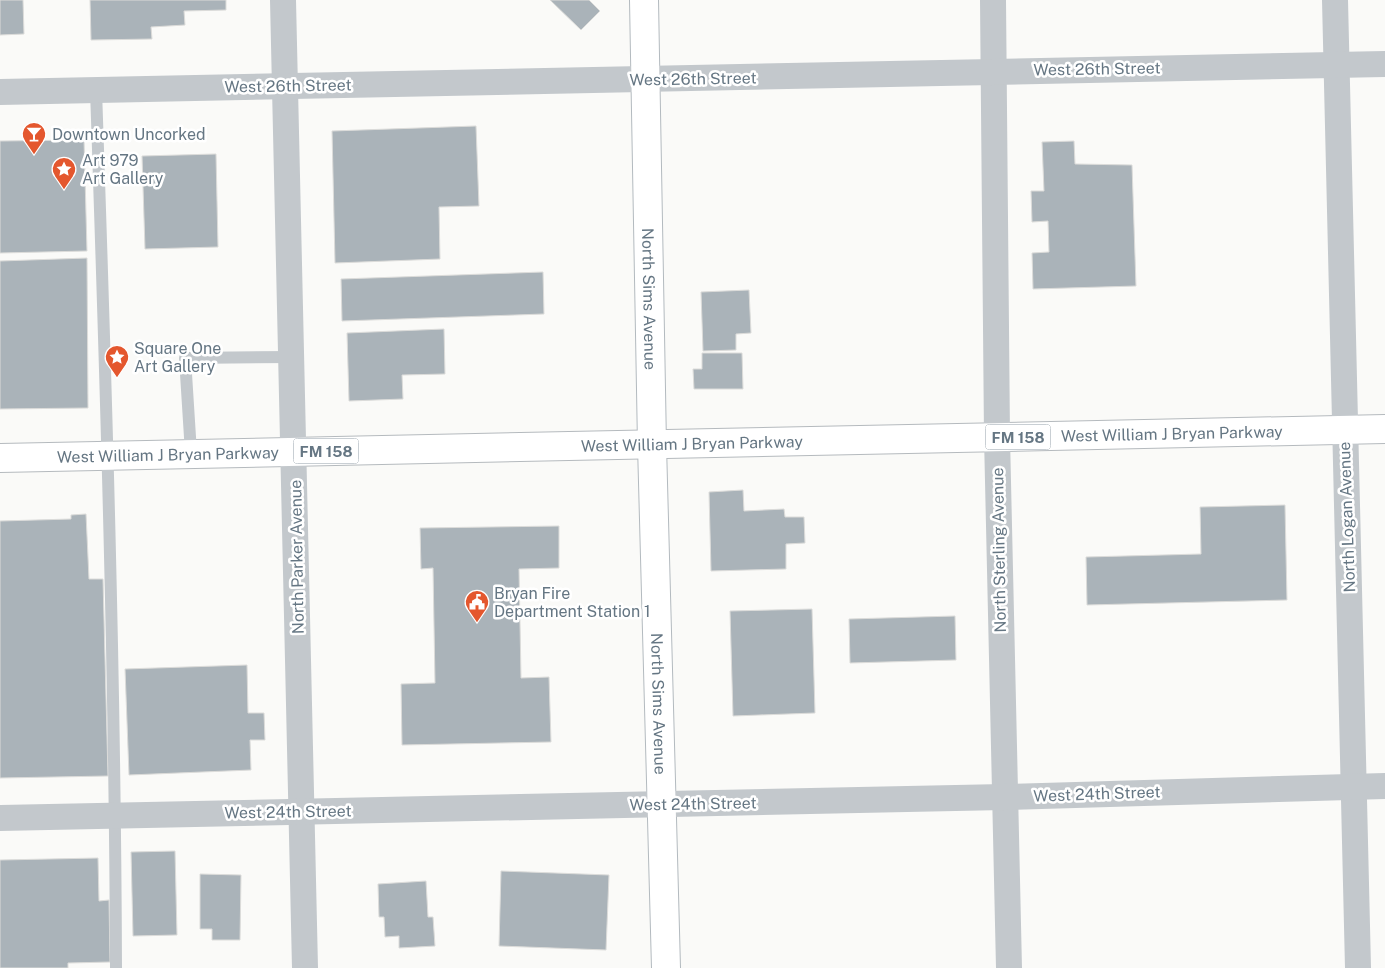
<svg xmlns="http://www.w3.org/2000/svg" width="1385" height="968" font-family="'Public Sans',sans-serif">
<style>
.building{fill:#aab3b9;stroke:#dcdcda}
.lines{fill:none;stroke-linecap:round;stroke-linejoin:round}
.secondary-casing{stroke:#b3babf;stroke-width:30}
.primary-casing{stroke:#b5babe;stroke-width:30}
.lane{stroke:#c3c8cc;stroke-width:12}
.street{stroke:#c3c8cc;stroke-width:26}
.secondary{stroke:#fff;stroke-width:28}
.primary{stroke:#fff;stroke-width:28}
.labels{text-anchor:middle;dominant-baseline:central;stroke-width:5;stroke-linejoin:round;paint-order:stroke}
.shield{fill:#fff;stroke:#939fa8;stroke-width:1}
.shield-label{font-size:15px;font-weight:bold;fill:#657683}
.street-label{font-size:16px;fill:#657683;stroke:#fff}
.poi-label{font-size:16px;fill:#657683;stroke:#fff;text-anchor:start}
</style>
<rect width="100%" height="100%" fill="#fafaf8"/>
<g class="building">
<path d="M0,0h23l1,34 -24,1z"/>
<path d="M90,0h136v10l-42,1 1,14 -34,2 1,12 -61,1z"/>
<path d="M550,0h39l11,11 -19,19z"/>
<path d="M476,126l3,80 -40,1 1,52 -105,4 -3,-132z"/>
<path d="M84,140l3,111 -87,2v-112z"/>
<path d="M1074,141l1,23 57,1 4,121 -103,3 -1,-36 17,-1 -1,-31 -16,1 -1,-31h13l-2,-49z"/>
<path d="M216,154l2,93 -73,2 -3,-93z"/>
<path d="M87,258l1,150 -88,1v-148z"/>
<path d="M543,272l1,42 -202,7 -1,-42z"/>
<path d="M749,290l2,43 -15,1v16l-33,1 -2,-59z"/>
<path d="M444,329l1,45 -43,1 1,24 -54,2 -2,-68z"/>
<path d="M702,353h40l1,36h-49l-1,-20h9z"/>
<path d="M743,490l1,21 40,-2 1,8h19l1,26 -19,1v25l-75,2 -2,-79z"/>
<path d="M1285,505l2,95 -200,5 -1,-48 115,-3 -1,-47z"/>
<path d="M86,514l3,65h14l5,197 -108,2v-257l71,-2v-4z"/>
<path d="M559,526v42l-40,1 2,109 28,-1 2,65 -149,3 -1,-61 34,-1 -2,-115 -12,1 -1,-41z"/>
<path d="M812,609l3,104 -82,3 -3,-105z"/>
<path d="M955,616l1,44 -106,3 -1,-44z"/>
<path d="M247,665l1,48h16l1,27h-15l1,30 -122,5 -4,-106z"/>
<path d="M175,851l2,84 -44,1 -2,-84z"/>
<path d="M98,858l1,43 10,-1 1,62 -42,1v5h-68v-108z"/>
<path d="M501,871l108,4 -3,75 -107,-4z"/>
<path d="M200,874l41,1 -1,65h-28v-11h-12z"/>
<path d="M426,881l2,36h5l2,29 -36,2v-12l-14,1 -1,-20h-5l-1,-33z"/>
</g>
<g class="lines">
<g class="secondary-casing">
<g id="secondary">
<path id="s1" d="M644,0l8,445 14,523"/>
</g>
</g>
<g class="primary-casing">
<g id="primary">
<path id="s2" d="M0,458l1385,-29"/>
</g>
</g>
<g class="lane">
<path d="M96,90c10,293 19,585 20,878"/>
<path d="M191,453l-6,-95 107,-1"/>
</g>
<g class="street">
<path d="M283,0l22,968"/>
<path d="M993,0l4,437 12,531"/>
<path d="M1335,0l23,968"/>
<path d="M0,92l1385,-28"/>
<path d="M0,818l1004,-21 381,-11"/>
</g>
<use href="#secondary" class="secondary"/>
<use href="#primary" class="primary"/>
</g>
<defs>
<g id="bar-pin" transform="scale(1.25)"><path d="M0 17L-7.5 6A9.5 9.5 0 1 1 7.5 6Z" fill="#e4572e" stroke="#fff"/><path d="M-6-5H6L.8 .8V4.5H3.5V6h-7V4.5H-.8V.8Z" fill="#fff"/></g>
<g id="sight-pin" transform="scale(1.25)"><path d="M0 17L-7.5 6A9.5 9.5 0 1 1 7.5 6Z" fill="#e4572e" stroke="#fff"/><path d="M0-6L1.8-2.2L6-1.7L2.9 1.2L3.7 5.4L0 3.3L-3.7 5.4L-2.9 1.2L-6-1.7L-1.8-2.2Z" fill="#fff"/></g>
<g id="civic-pin" transform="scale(1.25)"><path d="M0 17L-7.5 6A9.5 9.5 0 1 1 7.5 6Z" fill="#e4572e" stroke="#fff"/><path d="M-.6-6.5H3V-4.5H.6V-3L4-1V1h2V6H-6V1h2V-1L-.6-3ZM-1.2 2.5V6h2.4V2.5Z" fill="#fff"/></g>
</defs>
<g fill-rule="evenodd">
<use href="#bar-pin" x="34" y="134"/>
<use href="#sight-pin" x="64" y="169"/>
<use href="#sight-pin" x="117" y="357"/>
<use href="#civic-pin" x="477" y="602"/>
</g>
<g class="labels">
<g class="shield">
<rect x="985.5" y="424.5" width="65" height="25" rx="4"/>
<rect x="293.5" y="438.5" width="65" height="25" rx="4"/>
</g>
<g class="shield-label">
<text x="1018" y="437">FM 158</text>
<text x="326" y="451">FM 158</text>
</g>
<g class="street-label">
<text transform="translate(1097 69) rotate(-1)">West 26th Street</text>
<text transform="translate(693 79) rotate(-1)">West 26th Street</text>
<text transform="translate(288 86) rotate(-1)">West 26th Street</text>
<text stroke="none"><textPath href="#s1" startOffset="299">North Sims Avenue</textPath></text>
<text stroke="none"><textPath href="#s2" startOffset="1172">West William J Bryan Parkway</textPath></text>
<text stroke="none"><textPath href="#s2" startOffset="692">West William J Bryan Parkway</textPath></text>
<text stroke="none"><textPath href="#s2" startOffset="168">West William J Bryan Parkway</textPath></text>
<text transform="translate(1347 517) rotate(-92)">North Logan Avenue</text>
<text transform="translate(999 550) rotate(-91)">North Sterling Avenue</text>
<text transform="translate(297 557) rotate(-91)">North Parker Avenue</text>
<text stroke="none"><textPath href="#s1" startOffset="704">North Sims Avenue</textPath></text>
<text transform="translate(1097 794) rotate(-2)">West 24th Street</text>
<text transform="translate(693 804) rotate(-1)">West 24th Street</text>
<text transform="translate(288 812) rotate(-1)">West 24th Street</text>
</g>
<g class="poi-label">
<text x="52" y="134">Downtown Uncorked</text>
<text x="82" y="160">Art 979<tspan x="82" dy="18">Art Gallery</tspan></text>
<text x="134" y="348">Square One<tspan x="134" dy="18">Art Gallery</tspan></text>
<text x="494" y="593">Bryan Fire<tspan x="494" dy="18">Department Station 1</tspan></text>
</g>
</g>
</svg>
